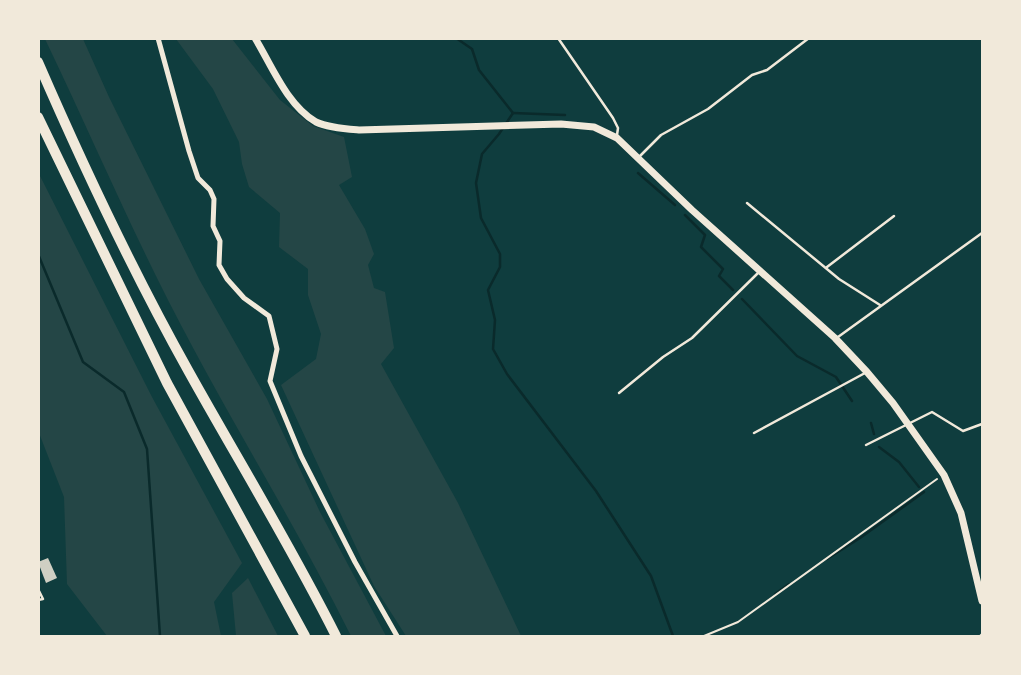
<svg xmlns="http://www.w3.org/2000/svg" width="1021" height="675" font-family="'PT Sans Narrow',sans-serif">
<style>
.green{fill:#244646}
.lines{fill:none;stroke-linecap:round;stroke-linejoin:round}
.stream{stroke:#0a2a2b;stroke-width:2.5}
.building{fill:#cfcfc3}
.path{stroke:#f1e9da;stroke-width:2}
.service{stroke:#f1e9da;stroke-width:2.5}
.minor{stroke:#f1e9da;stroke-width:5}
.tertiary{stroke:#f1e9da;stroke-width:7}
.motorway{stroke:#f1e9da;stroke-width:10}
</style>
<rect width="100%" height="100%" fill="#0f3d3e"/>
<g class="green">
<path d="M45,39h38l26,58 90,182 68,120 53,113 66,124h-35c-60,-121 -134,-236 -194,-358 -39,-79 -74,-160 -112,-239z"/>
<path d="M176,39h56l48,61 33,26 31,11 8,40 -13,8 26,44 9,25 -6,11 6,23 11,4 9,56 -13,16 77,139 63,133h-115l-32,-50 -93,-201 35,-26 5,-25 -13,-39v-26l-29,-22 1,-34 -31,-26 -7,-23 -3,-22 -26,-53z"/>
<path d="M39,174l113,223 90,166 -28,39 7,34h-114l-40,-52 -3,-87 -25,-64z"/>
<path d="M248,578l30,58h-42l-4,-43z"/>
</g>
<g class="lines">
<g class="stream">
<path d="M456,38l16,11 7,21 34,43 -14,21 -17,20 -6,29 5,35 19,36v13l-12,23 7,30 -2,29 14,25 89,117 55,85 22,60"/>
<path d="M513,113l52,2"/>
<path d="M638,173l37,32"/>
<path d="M685,215l20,20 -4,12 22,22 -4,7 14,14"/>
<path d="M38,254l45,108 41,30 23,57 13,187"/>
<path d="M742,299l55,57 39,21 16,24"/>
<path d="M871,423l3,11"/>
<path d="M879,447l20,15 20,25"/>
<path d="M827,559l33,-21 64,-46"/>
<path d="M775,594l14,-10"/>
</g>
</g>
<path class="building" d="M48,558l9,20 -11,5 -8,-21z"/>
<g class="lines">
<g class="path">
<path d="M704,636l34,-14 199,-143"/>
<path d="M980,636l2,-2"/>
</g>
<g class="service">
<path d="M558,38l55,80 5,10 -1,7"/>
<path d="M639,157l22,-22 47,-26 44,-34 15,-5 42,-32"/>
<path d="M747,203l92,76 41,26"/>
<path d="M827,267l67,-51"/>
<path d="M838,337l144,-104"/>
<path d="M619,393l44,-36 29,-19 66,-65"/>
<path d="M754,433l111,-60"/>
<path d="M866,445l66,-33 31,19 19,-7"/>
<path d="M38,589l5,10 -5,1"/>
</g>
<path class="minor" d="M158,38l31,113 9,27 12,12 4,9 -1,27 7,15 -1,24 8,14 17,19 25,18 8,33 -7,32 31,75 54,106 42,74"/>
<path class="tertiary" d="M255,38c17,28 32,67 61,84 13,6 30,7 43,8l202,-6 33,3 23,11 75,72 143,128 32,34 26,31 51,72 17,38 21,88"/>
<g class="motorway">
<path d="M38,62c46,106 95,210 151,310 49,88 102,174 147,264"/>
<path d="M38,117l129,266 138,253"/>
</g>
</g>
<rect width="1021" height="675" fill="none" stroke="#f1e9da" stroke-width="80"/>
</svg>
